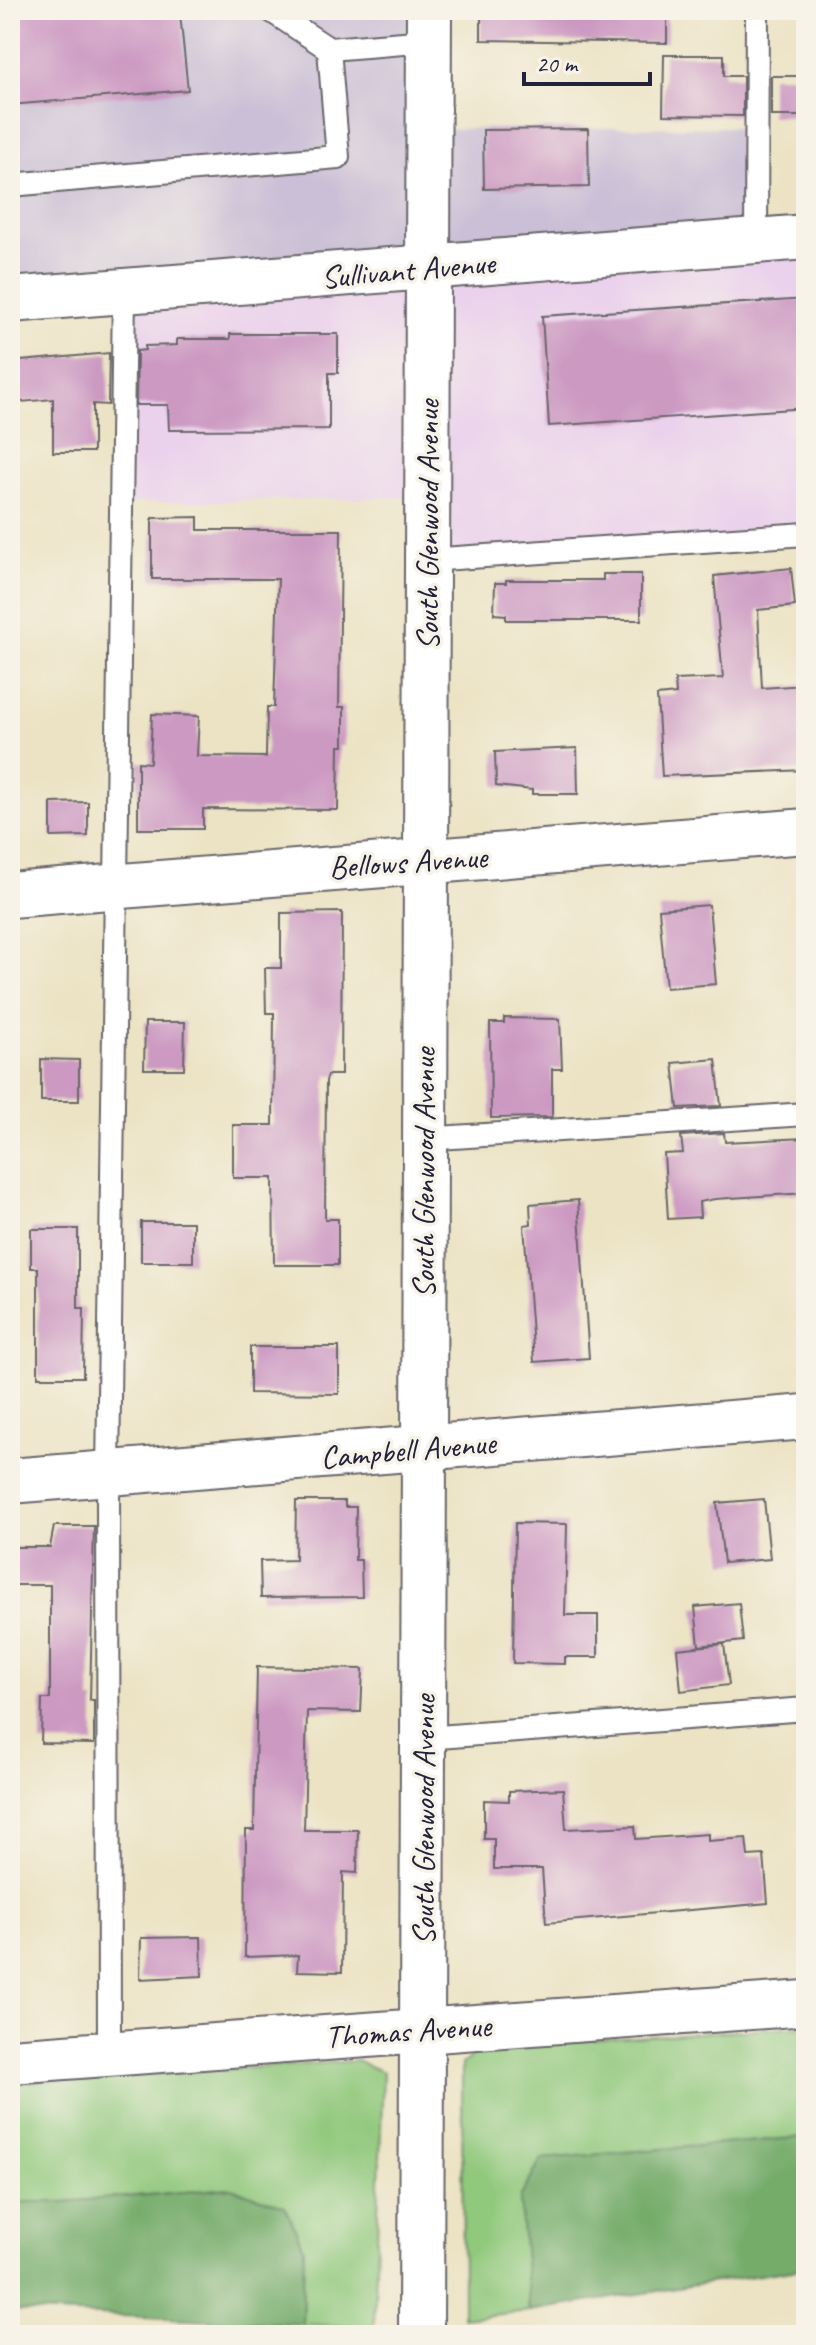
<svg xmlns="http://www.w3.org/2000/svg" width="816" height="2345" font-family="Caveat,sans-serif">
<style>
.built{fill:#ead1ec}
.industrial{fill:#cabfd6}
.green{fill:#90c87b;stroke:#59755b;stroke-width:2}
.forest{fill:#74ac6b;stroke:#4b6753;stroke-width:2}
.building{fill:#cc99c2}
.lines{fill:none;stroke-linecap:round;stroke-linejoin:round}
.service-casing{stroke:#69666b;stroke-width:26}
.minor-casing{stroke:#69666b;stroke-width:48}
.tertiary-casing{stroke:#69666b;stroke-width:48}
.service{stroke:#fff;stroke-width:22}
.minor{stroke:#fff;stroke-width:44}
.tertiary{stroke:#fff;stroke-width:44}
.labels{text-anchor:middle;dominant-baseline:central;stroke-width:7;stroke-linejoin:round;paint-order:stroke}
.street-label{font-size:32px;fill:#22223b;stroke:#f7f3e8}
</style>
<rect width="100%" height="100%" fill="#f7f3e8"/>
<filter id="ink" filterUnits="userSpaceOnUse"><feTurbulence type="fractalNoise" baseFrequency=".0125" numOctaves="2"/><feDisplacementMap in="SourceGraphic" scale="16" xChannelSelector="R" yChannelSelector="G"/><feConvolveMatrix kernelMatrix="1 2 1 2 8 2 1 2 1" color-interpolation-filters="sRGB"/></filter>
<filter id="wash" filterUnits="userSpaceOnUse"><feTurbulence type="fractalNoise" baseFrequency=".006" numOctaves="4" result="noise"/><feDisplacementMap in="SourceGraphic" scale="32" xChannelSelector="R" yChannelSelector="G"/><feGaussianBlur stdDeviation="1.8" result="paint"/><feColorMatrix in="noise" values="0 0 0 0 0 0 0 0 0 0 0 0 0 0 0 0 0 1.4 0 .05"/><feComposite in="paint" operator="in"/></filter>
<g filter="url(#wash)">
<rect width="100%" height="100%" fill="#ece3c4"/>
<path class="built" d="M806,237v297l-379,26v-63l-305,6 2,-211z"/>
<path class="industrial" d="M10,10h418v119l328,-2v115l-746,58z"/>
<g class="green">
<path d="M806,2026v111l-264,22 -22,39 9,113 -66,7 -1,-254 21,-17z"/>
<path d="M357,2061l26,11 -9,255 -72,-3 2,-76 -20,-42 -54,-18 -166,14h-54v-119z"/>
</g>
<g class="forest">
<path d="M806,2137v131l-277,43 -9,-113 22,-39z"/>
<path d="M231,2188l54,18 19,42 -2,76 -292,-13v-109h54z"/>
</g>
<g id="blocks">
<g class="building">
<path d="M10,10h163v5l7,-1 8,76 -178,15z"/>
<path d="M481,10h186v33l-186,-3z"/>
<path d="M664,55h60v21h19v40l-80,-1z"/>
<rect x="771" y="76" width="35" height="40"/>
<path d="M588,129l1,58 -105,2 -1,-59z"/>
<path d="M806,299v109l-257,18 -7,-110z"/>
<path d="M230,334h108v39h-9v56l-160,1 -1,-25h-32l1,-54 8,-1v-4l32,-1v-6h53z"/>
<path d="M109,353l-1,52 -15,-1v48h-40v-53l-43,4v-41z"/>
<path d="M198,517v13h143l-2,177h5v39h-5l-1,64 -135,-1v20h-65v-67l12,1 2,-49 47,2 -2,40 69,1 1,-50h7l4,-128h-126v-61z"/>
<path d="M791,568l4,38 -37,4 4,78 42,-3 2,85 -144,6 -5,-80 19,-2 -1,-14 48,-2 -9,-102z"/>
<path d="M603,574h38v46h-135v-5l-12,-1 1,-31h11v-3h97z"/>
<path d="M577,748l1,46h-46v-4l-36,-4 -1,-34z"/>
<path d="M88,802v34l-37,1v-34z"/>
<path d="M709,905l7,79 -50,4 -7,-79z"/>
<path d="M342,912l-1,163h-13l-2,6 -1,138h13v46h-64l-1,-87h-40v-53h40l1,-112h-8l-1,-45h16v-55z"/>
<path d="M504,1018l56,1 2,50h-10v48l-61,1 -1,-95h14z"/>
<path d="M145,1022h40l-1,47h-40z"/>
<path d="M41,1059l38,1v41h-38z"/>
<path d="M716,1059l5,47 -43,2 -5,-45z"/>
<path d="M724,1133l1,9 81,-4v55l-91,6 -16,3 1,15 -32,2 -4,-65 19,-1 -2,-17z"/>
<path d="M578,1200l11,158 -55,4 -10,-137 7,-1 -1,-20z"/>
<rect x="141" y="1222" width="52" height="40"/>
<path d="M31,1229h47v79h6l-1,69h-45v-109h-7z"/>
<path d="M250,1347h89v47l-89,-1z"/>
<path d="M764,1499l6,60 -46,4 -7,-60z"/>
<path d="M296,1501h49v6h11l-1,53h6l1,37 -101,1 -1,-37 35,-1z"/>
<path d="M515,1523l52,1 -2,91h33v42h-33v7l-52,-1z"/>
<path d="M54,1526h40l-4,174h4v44l-53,-1 1,-44h8v-114h-40v-38h40z"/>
<path d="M739,1603l4,38 -44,5 -4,-39z"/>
<path d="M724,1644l5,41 -48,6 -4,-42z"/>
<path d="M257,1667l106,2 -2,43 -54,-1 -3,119h54l-1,43 -14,-1 -1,100 -45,-1 1,-16 -53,2 1,-127h8z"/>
<path d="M563,1789l3,40 69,-3 1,13 72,-5v7l38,-3 2,18 16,-1 4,48 -222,20 -4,-54h-48v-30h-10v-39l25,1v-10z"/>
<path d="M201,1937l1,39 -62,3 1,-41z"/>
</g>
</g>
</g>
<g filter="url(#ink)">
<use href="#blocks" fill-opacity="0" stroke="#69666b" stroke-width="2"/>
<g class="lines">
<g class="service-casing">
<g id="service">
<path d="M270,10l59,39 99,-8"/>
<path d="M10,185l328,-28 -9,-108"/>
<path d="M756,242l1,-232"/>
<path d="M427,560l379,-26"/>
<path d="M423,1139l383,-25"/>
<path d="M425,1738l381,-29"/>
<path d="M109,2053l-1,-580 16,-1181"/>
</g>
</g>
<g class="minor-casing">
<g id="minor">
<path d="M10,895l796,-64"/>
<path d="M10,1481l796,-64"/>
<path d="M10,2061l796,-58"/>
<path d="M421,2335l7,-2066"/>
</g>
</g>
<g class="tertiary-casing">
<g id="tertiary">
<path d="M428,269l1,-259"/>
<path d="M10,300l796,-63"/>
</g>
</g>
<use href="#service" class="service"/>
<use href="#minor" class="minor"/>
<use href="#tertiary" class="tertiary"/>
</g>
</g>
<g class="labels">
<g class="street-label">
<text transform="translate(408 270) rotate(-5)">Sullivant Avenue</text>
<text transform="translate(427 525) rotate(-90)">South Glenwood Avenue</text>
<text transform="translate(408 862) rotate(-4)">Bellows Avenue</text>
<text transform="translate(423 1173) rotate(-90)">South Glenwood Avenue</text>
<text transform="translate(408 1450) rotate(-5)">Campbell Avenue</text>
<text transform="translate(423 1820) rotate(-90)">South Glenwood Avenue</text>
<text transform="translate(408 2031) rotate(-4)">Thomas Avenue</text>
</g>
</g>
<rect width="816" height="2345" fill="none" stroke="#f7f3e8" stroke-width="40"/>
<path d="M524 72v12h126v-12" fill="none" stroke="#22223b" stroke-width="4"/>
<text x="536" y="72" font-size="24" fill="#22223b" stroke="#f7f3e8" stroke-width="6" paint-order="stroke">20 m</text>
</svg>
